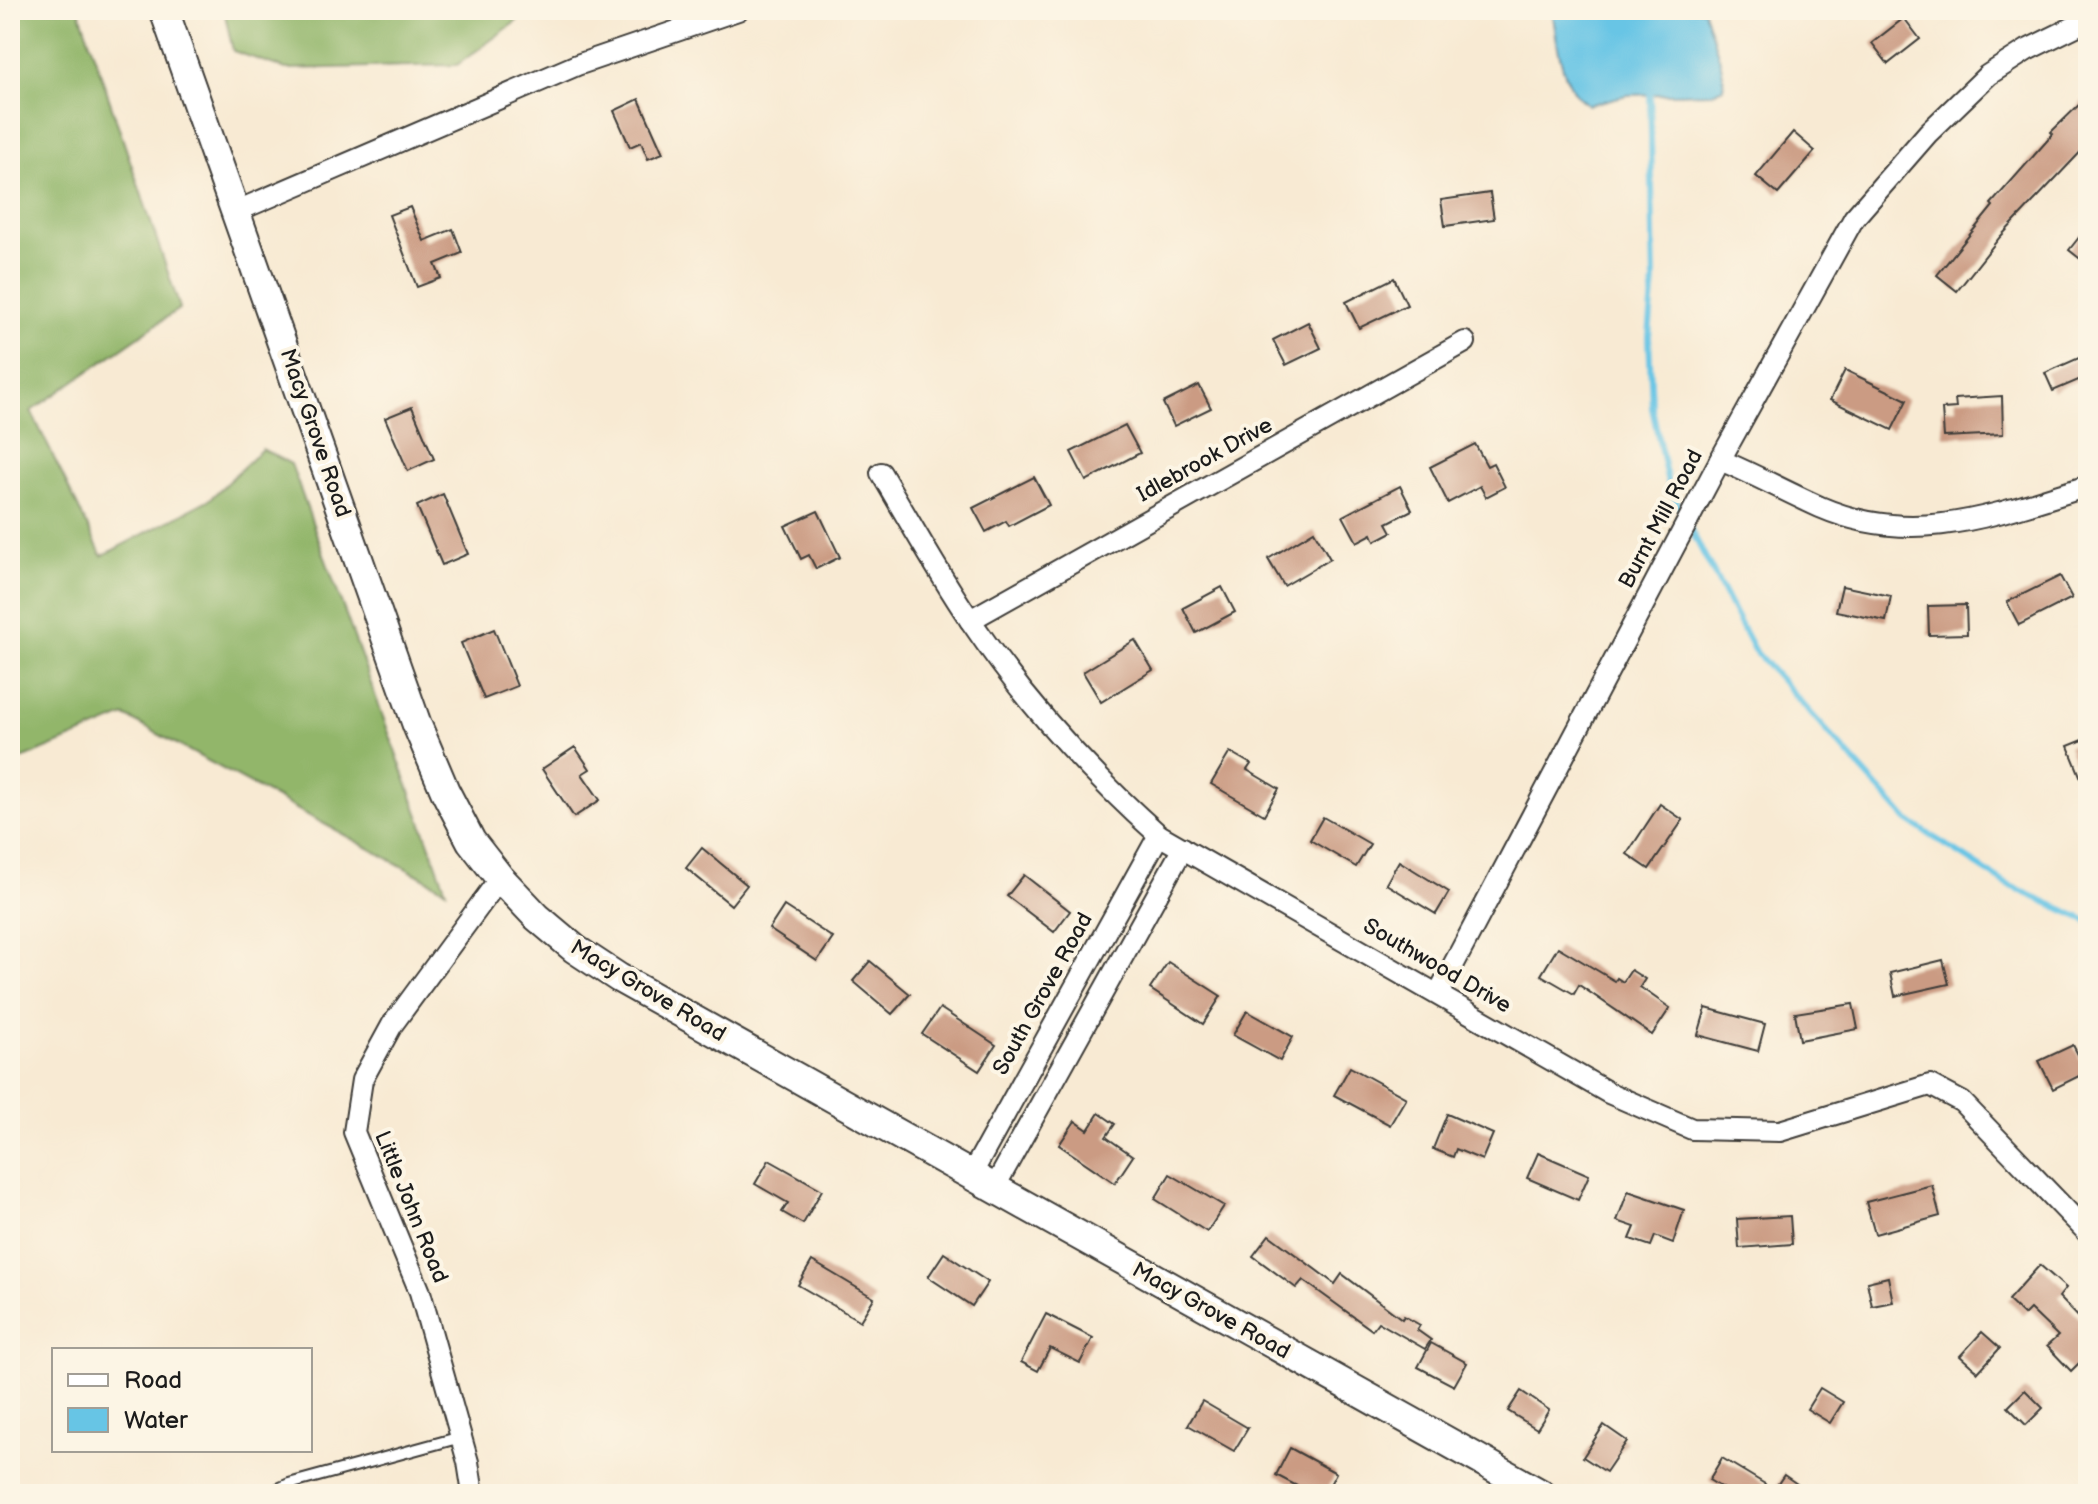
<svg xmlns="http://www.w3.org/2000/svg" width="2098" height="1504" font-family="'Balsamiq Sans',sans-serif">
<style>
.forest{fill:#92b66b;stroke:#576944;stroke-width:2}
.water{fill:#67c5e5;stroke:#427080;stroke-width:2}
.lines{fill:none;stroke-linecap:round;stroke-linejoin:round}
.stream{stroke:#67c5e5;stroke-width:6}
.building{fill:#cb9b83}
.lane-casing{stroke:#3d3b37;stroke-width:14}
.street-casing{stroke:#3d3b37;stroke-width:24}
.secondary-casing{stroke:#3d3b37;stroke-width:32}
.lane{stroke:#fff;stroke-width:10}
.street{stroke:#fff;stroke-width:20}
.secondary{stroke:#fff;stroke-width:28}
.labels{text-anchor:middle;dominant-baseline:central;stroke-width:8;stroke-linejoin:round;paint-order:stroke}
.street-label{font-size:22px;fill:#1c1c1c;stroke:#fcf5e5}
</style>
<rect width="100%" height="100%" fill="#fcf5e5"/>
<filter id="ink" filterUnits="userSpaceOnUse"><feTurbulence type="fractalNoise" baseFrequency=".0125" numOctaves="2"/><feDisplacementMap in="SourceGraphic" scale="16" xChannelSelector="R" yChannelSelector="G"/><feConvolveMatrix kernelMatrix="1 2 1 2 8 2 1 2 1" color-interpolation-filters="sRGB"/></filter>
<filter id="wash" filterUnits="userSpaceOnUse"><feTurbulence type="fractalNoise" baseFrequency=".006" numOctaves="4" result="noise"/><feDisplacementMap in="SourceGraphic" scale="32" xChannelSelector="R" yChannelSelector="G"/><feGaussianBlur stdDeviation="1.8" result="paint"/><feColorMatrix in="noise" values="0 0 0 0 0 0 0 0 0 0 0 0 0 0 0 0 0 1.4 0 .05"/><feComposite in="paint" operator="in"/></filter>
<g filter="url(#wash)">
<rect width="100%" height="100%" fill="#f8ead3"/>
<g class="forest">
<path d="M10,10h69l101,298 -149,103 71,145 108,-57 52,-50 29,15 155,426 -321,-174 -115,48z"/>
<path d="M224,10h295l-2,11 -60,44 -171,4 -53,-18z"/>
</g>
<path class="water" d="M1552,10h152c5,22 23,59 19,78l-11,5 -85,2 -39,10c-29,-20 -30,-62 -36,-95z"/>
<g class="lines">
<g class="stream">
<path d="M1650,90l4,191 -5,55 3,72 16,76 16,32"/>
<path d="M1689,526l65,124 153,170 101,65 80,36"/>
</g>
</g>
<g id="blocks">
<g class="building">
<path d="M1904,18l16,21 -32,25 -16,-21z"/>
<path d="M2088,96v48l-88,93 -43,54 -20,-16 56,-69 -2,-2 62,-70 -2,-2z"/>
<path d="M639,99l24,54 -15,6 -7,-17 -11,5 -16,-36z"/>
<path d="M1793,132l22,19 -37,43 -22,-18z"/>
<path d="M1490,193l4,26 -49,7 -4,-26z"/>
<path d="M410,207l14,34 29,-12 9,24 -27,11 6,14 -24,9 -28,-72z"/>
<path d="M2088,226v39l-19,-15z"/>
<path d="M1394,278l13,27 -48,23 -13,-26z"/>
<path d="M1308,322l13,26 -35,17 -13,-25z"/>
<path d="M2081,357l7,19 -35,15 -8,-18z"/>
<path d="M1845,370l62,30 -15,30 -62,-30z"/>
<path d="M1199,385l12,23 -37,18 -11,-23z"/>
<path d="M2002,396l1,38 -59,3 -2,-28 14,-1 -1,-9z"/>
<path d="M412,407l22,52 -26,12 -23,-53z"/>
<path d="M1125,425l15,28 -54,28 -15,-29z"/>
<path d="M1475,444l12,22 6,-3 12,24 -19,10 -6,-11 -32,17 -18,-36z"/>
<path d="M1034,477l15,28 -40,21 -3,-5 -20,11 -13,-24z"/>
<path d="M1400,486l12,24 -25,13 5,9 -17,9 -3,-7 -15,8 -14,-26z"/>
<path d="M443,494l25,60 -26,11 -25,-59z"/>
<path d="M818,511l22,46 -24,12 -7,-14 -8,4 -16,-33z"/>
<path d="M1314,531l16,28 -46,27 -16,-27z"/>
<path d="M2060,576l12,22 -53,27 -12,-23z"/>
<path d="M1842,586l49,10 -5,25 -50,-10z"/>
<path d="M1222,587l13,25 -39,21 -13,-25z"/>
<path d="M1966,605l1,29 -38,1 -1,-29z"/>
<path d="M494,629l23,57 -33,13 -23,-56z"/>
<path d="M1135,640l18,30 -52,32 -18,-30z"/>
<path d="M2088,738v55h-1l-19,-47z"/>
<path d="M575,747l15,22 -8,5 18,26 -26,17 -32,-48z"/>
<path d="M1230,752l21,12 -4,6 32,19 -15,26 -53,-31z"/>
<path d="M1660,804l23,16 -34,49 -22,-15z"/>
<path d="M1323,817l47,27 -14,23 -46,-27z"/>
<path d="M702,848l45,37 -16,20 -45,-37z"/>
<path d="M1399,861l50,31 -13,22 -50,-30z"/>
<path d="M1024,875l46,36 -16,21 -47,-36z"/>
<path d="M784,906l49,32 -16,23 -48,-32z"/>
<path d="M1558,947l57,34 2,-3 6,4 8,-12 14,9 -5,8 30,21 -18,27 -73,-50 -5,9 -33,-19z"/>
<path d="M1943,960l6,24 -54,12 -5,-23z"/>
<path d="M870,961l40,33 -18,20 -39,-33z"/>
<path d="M1168,962l53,34 -18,28 -53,-35z"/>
<path d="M1853,1004l5,25 -58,11 -5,-27z"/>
<path d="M940,1008l56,37 -17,26 -57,-37z"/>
<path d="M1706,1008l59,16 -7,27 -60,-16z"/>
<path d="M1247,1011l46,26 -13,24 -47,-26z"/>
<path d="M2073,1045l14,27 -34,17 -14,-28z"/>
<path d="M1350,1067l56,31 -16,27 -56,-30z"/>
<path d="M1099,1113l16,11 -9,13 27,19 -18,27 -56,-38 16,-24 13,9z"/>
<path d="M1447,1114l46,20 -11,26 -26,-11 -3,8 -20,-8z"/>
<path d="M1538,1153l51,22 -11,25 -51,-22z"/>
<path d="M769,1160l53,30 -19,34 -21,-12 6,-9 -33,-19z"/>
<path d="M1170,1174l54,32 -17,26 -52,-33z"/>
<path d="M1932,1185l8,31 -65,18 -9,-32z"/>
<path d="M1628,1191l56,19 -11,33 -18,-7 -4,10 -21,-7 5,-12 -18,-6z"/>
<path d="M1790,1216l2,28 -53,4 -2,-29z"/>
<path d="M1269,1235l66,49 7,-10 60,45 2,-3 16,9 -3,5 14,10 -6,9 -47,-27 -6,8 -69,-50 -7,8 -43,-32z"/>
<path d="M944,1253l44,29 -16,24 -44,-29z"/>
<path d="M812,1261l62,37 -14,23 -62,-36z"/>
<path d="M2040,1265l26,23 -7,9 29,30v27l-17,17 -24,-25 11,-10 -28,-27 -6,6 -16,-15z"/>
<path d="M1888,1277l5,25 -21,4 -5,-24z"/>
<path d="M1046,1314l47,24 -13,25 -30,-15 -12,23 -17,-9z"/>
<path d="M1982,1332l18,16 -22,24 -18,-16z"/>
<path d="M1431,1343l36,20 -13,23 -36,-19z"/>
<path d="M1820,1388l23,14 -13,21 -23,-14z"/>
<path d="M2025,1390l18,18 -17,17 -18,-18z"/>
<path d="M1521,1391l28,19 -12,19 -29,-18z"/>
<path d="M1202,1401l46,27 -14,23 -46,-26z"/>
<path d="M1604,1425l23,16 -21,31 -23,-15z"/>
<path d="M1290,1448l46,25 -11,21h-13l-36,-19z"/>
<path d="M1722,1458l43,26 -6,10h-27l-23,-14z"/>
<path d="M1784,1475l13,9 -6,10h-20z"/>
</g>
</g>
</g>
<g filter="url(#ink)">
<use href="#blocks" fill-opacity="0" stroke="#3d3b37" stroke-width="2"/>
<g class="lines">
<g class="lane-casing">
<path id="lane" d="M267,1494l22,-10 172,-47"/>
</g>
<g class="street-casing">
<g id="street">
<path d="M237,211l340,-146 161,-55"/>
<path d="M1720,460c34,14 66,32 100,47 95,41 176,7 268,-21"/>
<path d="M881,473c29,49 57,100 89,147 54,80 117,151 189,215l450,258 83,36 88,2 150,-46 32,17 126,131"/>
<path d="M970,620l495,-278"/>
<path d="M1438,994l282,-534 134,-242 74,-85 60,-58 39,-25 61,-30"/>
<path d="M970,1177l189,-342"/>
<path d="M993,1190l190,-342"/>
<path d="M473,1494l-5,-32 -48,-170 -66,-160 8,-52 30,-55 108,-147"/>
</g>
</g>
<g class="secondary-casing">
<path id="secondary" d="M164,10l253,715 28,66 26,50 29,37 37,39 38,32 44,29 922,516"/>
</g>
<use href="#lane" class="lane"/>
<use href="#street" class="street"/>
<use href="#secondary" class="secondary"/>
</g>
</g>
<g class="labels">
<g class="street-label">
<text transform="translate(315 433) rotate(71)">Macy Grove Road</text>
<text transform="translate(1205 460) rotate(-29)">Idlebrook Drive</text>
<text transform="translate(1661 519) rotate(-62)">Burnt Mill Road</text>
<text transform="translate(1437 966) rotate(30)">Southwood Drive</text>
<text transform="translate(648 991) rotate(31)">Macy Grove Road</text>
<text transform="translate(1043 994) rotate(-61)">South Grove Road</text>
<text transform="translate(411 1207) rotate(68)">Little John Road</text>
<text transform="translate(1211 1311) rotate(29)">Macy Grove Road</text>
</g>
</g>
<rect width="2098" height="1504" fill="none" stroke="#fcf5e5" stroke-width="40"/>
<rect x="52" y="1348" width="260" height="104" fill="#fcf5e5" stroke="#a29e95" stroke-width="2"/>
<rect x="68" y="1374" width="40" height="12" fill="#ffffff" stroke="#a29e95" stroke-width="2"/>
<text x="124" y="1388" font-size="24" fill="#1c1c1c">Road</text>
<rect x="68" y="1408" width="40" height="24" fill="#67c5e5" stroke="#a29e95" stroke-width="2"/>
<text x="124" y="1428" font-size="24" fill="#1c1c1c">Water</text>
</svg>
